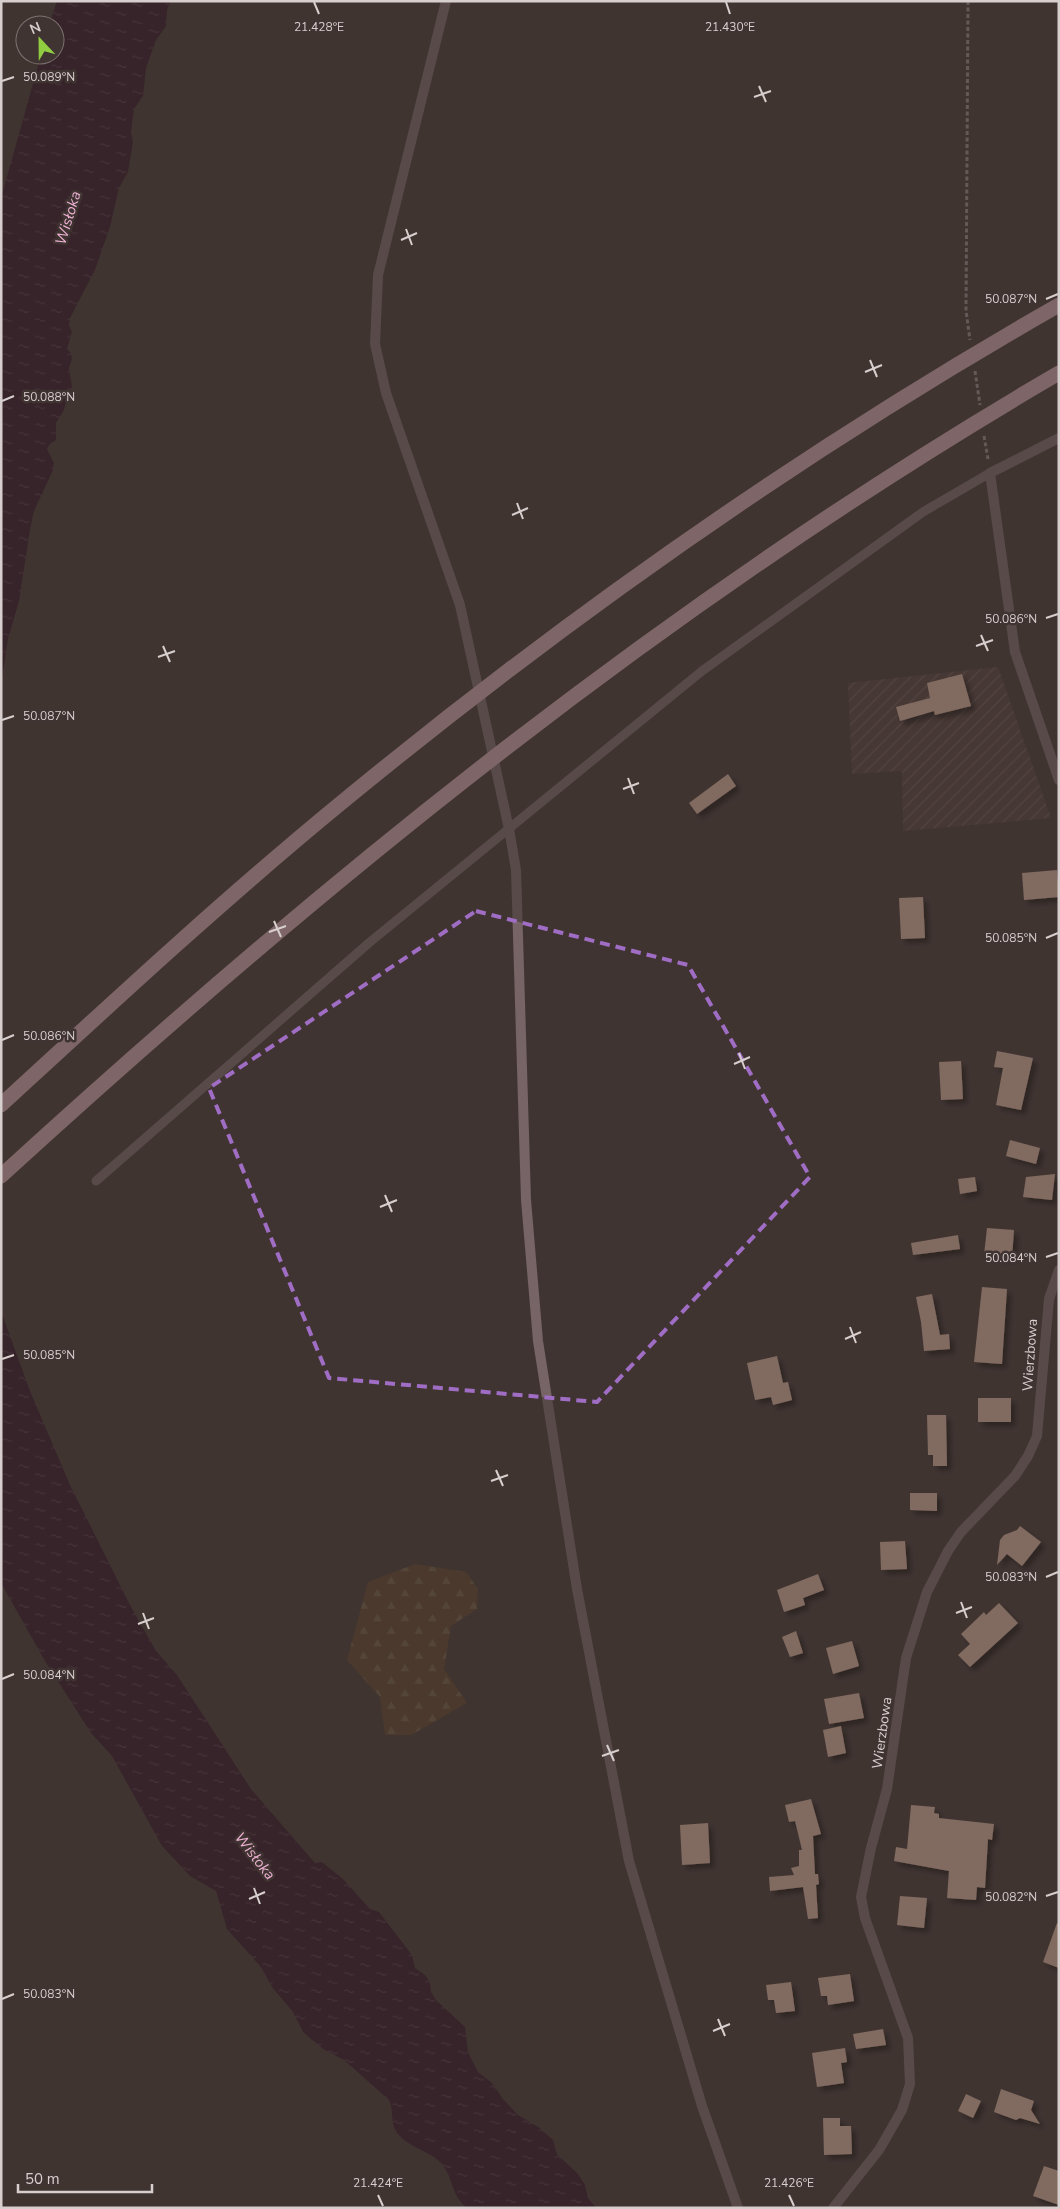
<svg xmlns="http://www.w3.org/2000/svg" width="1060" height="2209" font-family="'Nunito Sans',sans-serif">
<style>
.industrial{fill:url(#industrial-furrows)}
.forest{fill:url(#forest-firs)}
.water{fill:url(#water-ripples)}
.building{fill:#d0aa97;filter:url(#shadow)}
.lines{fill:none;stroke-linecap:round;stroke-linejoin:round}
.path{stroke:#908684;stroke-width:3;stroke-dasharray:4 2.5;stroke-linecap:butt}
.lane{stroke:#766467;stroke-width:9}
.street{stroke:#766467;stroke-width:10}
.highway-bridge{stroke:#cba0a8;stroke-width:15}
.marked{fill:none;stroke:#a06dc5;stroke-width:4;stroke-dasharray:10 6;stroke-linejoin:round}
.ticks{fill:none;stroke:#d7cfce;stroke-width:2}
.labels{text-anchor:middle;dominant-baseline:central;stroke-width:5;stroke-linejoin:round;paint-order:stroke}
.street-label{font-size:14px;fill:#d7cfce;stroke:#403432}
.water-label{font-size:15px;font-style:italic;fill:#edb1d3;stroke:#403432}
.ticks-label{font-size:12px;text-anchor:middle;fill:#d7cfce;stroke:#403432;stroke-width:5;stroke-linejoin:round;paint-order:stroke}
</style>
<defs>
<pattern id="industrial-furrows" width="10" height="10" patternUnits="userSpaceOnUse" patternTransform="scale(1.25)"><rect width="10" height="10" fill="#4f3c39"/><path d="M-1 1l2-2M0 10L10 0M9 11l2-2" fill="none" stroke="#685754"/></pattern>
<pattern id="forest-firs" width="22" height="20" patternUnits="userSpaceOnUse" patternTransform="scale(1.25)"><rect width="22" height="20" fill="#573f26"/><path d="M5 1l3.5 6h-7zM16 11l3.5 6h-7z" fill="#6e5a44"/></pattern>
<pattern id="water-ripples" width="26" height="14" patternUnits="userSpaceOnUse" patternTransform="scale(1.25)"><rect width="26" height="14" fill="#2c1022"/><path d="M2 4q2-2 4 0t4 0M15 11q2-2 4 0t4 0" fill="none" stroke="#4a3241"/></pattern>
<filter id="shadow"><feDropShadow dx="4.5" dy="4.5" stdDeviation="2.5" flood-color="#0009"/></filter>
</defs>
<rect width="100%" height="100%" fill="#403432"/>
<path class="industrial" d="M998,667l53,151 -148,13 -1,-60 -50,3 -4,-91z"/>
<path class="forest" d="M415,1564l51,8 12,17 -1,20 -26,17 -7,43 23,34 -56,32h-26l-5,-38 -33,-37 21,-78z"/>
<g class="water">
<path d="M57,1h114l-4,9 -1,16 -10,14 -10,28 -3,28 -9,13 -3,23 2,10 -5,30 -9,16 -9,39 -15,43 -25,48 -1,7 3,7 -5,17 4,4 1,6 -3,9 3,18 -9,26 -7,11v17l-6,4 -3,5 7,14 -1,7 -19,41 -4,19 -11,71 -11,38 -7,46v-487l40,-143h14v-30h-6z"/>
<path d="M1,1311l29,80 40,94 60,120 26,46 21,24 74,114 64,74 7,-1 21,17 27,30 9,3 33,43 3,13 10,7 5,7 1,10 5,8 29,27 3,25 10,20 14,11 11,16 15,16 22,13 13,12 4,14 21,20 7,11 3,13 8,10h-129c-18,-15 -13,-32 -27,-46 -14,-13 -39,-17 -46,-35 -3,-9 -1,-19 -5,-27l-45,-40 -21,-11 -20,-17 -10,-20 -21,-25 -11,-20 -34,-38 -11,-38 -26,-15 -28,-30 -50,-90 -21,-23 -46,-72 -44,-78z"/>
</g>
<g class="building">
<path d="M962,674l9,32 -36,9 -1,-4 -34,10 -4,-14 34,-9 -3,-15z"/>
<path d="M728,774l8,12 -39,28 -8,-11z"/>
<path d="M1057,870l2,27 -35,3 -2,-27z"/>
<path d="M923,897l2,41 -24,1 -2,-41z"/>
<path d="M997,1051l36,7 -12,52 -25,-5 7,-37 -9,-1z"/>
<path d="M961,1061l2,38 -22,1 -2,-38z"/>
<path d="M1010,1140l30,8 -4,16 -30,-8z"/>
<path d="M1055,1174l-3,26 -29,-3 3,-20z"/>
<path d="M975,1177l2,14 -17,3 -2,-15z"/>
<path d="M987,1228l27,2 -2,28 -28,-3z"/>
<path d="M958,1235l2,14 -47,6 -2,-12z"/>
<path d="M982,1287l25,2 -5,75 -28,-2z"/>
<path d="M932,1294l8,41 9,-1 1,15 -26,2 -3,-29 -5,-25z"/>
<path d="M777,1356l6,27 5,-1 4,18 -19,5 -2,-8 -16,3 -8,-37z"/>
<rect x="978" y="1398" width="33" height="24"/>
<path d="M927,1415h19l1,51h-14v-11h-5z"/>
<path d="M910,1493h27v18l-27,-1z"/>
<path d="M1020,1526l21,16 -19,24 -15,-12 -10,11 3,-25 4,-5 13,-5z"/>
<path d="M905,1541l2,28 -26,1 -1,-28z"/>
<path d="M818,1574l6,16 -21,8 2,7 -21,7 -7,-22z"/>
<path d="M999,1603l19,20 -48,44 -12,-12 12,-11 -9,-10 23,-22 2,3z"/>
<path d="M796,1631l7,22 -13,4 -8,-20z"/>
<path d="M852,1641l7,25 -26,8 -7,-26z"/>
<path d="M859,1693l5,25 -35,6 -5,-25z"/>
<path d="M841,1726l5,27 -18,4 -5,-27z"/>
<path d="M811,1799l10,35 -8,2 2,38h3l1,10 -3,1 2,33 -10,1 -5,-32 -33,4 -1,-14 25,-2 -3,-7 8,-2v-16h3l-7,-29 -6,1 -4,-17z"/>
<path d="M911,1805l24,2 -1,6 5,1v4l55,6 -2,16 -4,-1 -3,49 -8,-1 -1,13 -29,-2 2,-27 -55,-10 2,-14 11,2z"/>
<path d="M708,1823l2,40 -28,2 -2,-40z"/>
<path d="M900,1896l27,2 -3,30 -27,-3z"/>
<path d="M1057,1923l2,1v44l-16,-6z"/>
<path d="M850,1974l4,27 -26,4 -1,-9h-6l-3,-18z"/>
<path d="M791,1982l4,29 -19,2 -2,-13h-6l-2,-15z"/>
<path d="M883,2029l3,16 -30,4 -3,-15z"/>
<path d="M845,2048l2,14 -6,1 3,20 -27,4 -5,-34z"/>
<path d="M1001,2089l33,12 -3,9 9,14 -20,-6 -4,2 -22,-8z"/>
<path d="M966,2094l15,7 -8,17 -15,-7z"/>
<path d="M823,2118h17v8h11l1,28 -28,1z"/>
<path d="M1044,2166l15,5v34l-26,-9z"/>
</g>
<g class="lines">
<g class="path">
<path d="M968,1l-2,310 4,29"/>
<path d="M975,371l5,34"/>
<path d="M984,436l4,23"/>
</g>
<path class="lane" d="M96,1181l274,-239 332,-271 221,-159 67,-39"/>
<g class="street">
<path d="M446,1l-68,274 -3,69 11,49 74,212 49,224 7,41 10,330 12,141 39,248 52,272 73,245 36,102"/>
<path d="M1059,438l-69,35 25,179 44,128"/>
<path d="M833,2208l46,-58 23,-40 8,-26 -2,-46 -43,-120 -4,-21 10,-49 16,-59 19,-131 21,-66 21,-41 13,-19 54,-56 13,-20 9,-20 12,-137 10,-29"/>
</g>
<g class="highway-bridge">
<path d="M1,1105c112,-103 223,-206 340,-302 225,-185 465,-354 718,-498"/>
<path d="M1,1176c328,-300 673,-579 1058,-803"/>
</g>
</g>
<path d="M0 0H1060V2209H0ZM476,911l212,54 122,212 -213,225 -268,-24 -120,-290z" fill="#403432" fill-opacity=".55" fill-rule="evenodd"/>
<path class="marked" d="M476,911l212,54 122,212 -213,225 -268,-24 -120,-290z"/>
<path class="ticks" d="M314,2l5,12M726,2l4,12M2,81l12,-4M759,86l7,16M754,97l17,-6M406,229l6,16M401,240l16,-7M1046,299l12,-5M870,360l7,17M865,372l17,-7M2,401l12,-5M517,503l6,16M512,515l16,-7M1046,618l12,-4M981,635l7,16M163,646l7,16M976,646l17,-6M158,657l17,-6M2,720l12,-4M628,778l6,16M623,789l16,-6M274,921l7,16M269,932l17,-6M1046,938l12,-5M2,1040l12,-5M739,1053l6,16M734,1064l16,-7M385,1195l7,17M380,1207l17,-7M1046,1257l12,-4M850,1327l6,16M845,1339l16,-7M2,1359l12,-4M496,1470l7,16M491,1481l17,-6M1046,1577l12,-5M961,1602l6,16M143,1613l6,16M956,1613l16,-6M138,1624l16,-6M2,1679l12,-5M607,1745l7,16M602,1756l17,-6M254,1888l6,16M1046,1896l12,-4M249,1899l16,-7M2,1999l12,-5M718,2019l7,17M713,2031l17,-7M378,2195l5,11M789,2195l5,11"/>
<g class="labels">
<g class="street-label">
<text transform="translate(1030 1355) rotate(-86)">Wierzbowa</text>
<text transform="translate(882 1733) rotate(-82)">Wierzbowa</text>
</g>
<g class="water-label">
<text transform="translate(68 218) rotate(-73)">Wisłoka</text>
<text transform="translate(255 1856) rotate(52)">Wisłoka</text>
</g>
</g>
<g class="ticks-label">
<text x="319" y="31">21.428°E</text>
<text x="730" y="31">21.430°E</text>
<text x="49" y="81">50.089°N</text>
<text x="1011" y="303">50.087°N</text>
<text x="49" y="401">50.088°N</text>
<text x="1011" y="623">50.086°N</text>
<text x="49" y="720">50.087°N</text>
<text x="1011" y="942">50.085°N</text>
<text x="49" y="1040">50.086°N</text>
<text x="1011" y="1262">50.084°N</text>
<text x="49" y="1359">50.085°N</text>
<text x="1011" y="1581">50.083°N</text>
<text x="49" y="1679">50.084°N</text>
<text x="1011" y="1901">50.082°N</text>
<text x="49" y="1998">50.083°N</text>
<text x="378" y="2187">21.424°E</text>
<text x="789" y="2187">21.426°E</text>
</g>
<rect width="1060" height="2209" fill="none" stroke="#d7cfce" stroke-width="5"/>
<g transform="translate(40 40) rotate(338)"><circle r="24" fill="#403432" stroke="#7c7270"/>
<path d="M0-4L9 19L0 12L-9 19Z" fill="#90cd40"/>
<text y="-8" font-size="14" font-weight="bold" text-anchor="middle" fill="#d7cfce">N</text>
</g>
<path d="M18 2184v8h134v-8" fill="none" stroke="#d7cfce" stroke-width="2.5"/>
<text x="25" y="2184" font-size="15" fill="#d7cfce" stroke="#403432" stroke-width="4" paint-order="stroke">50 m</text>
</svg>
